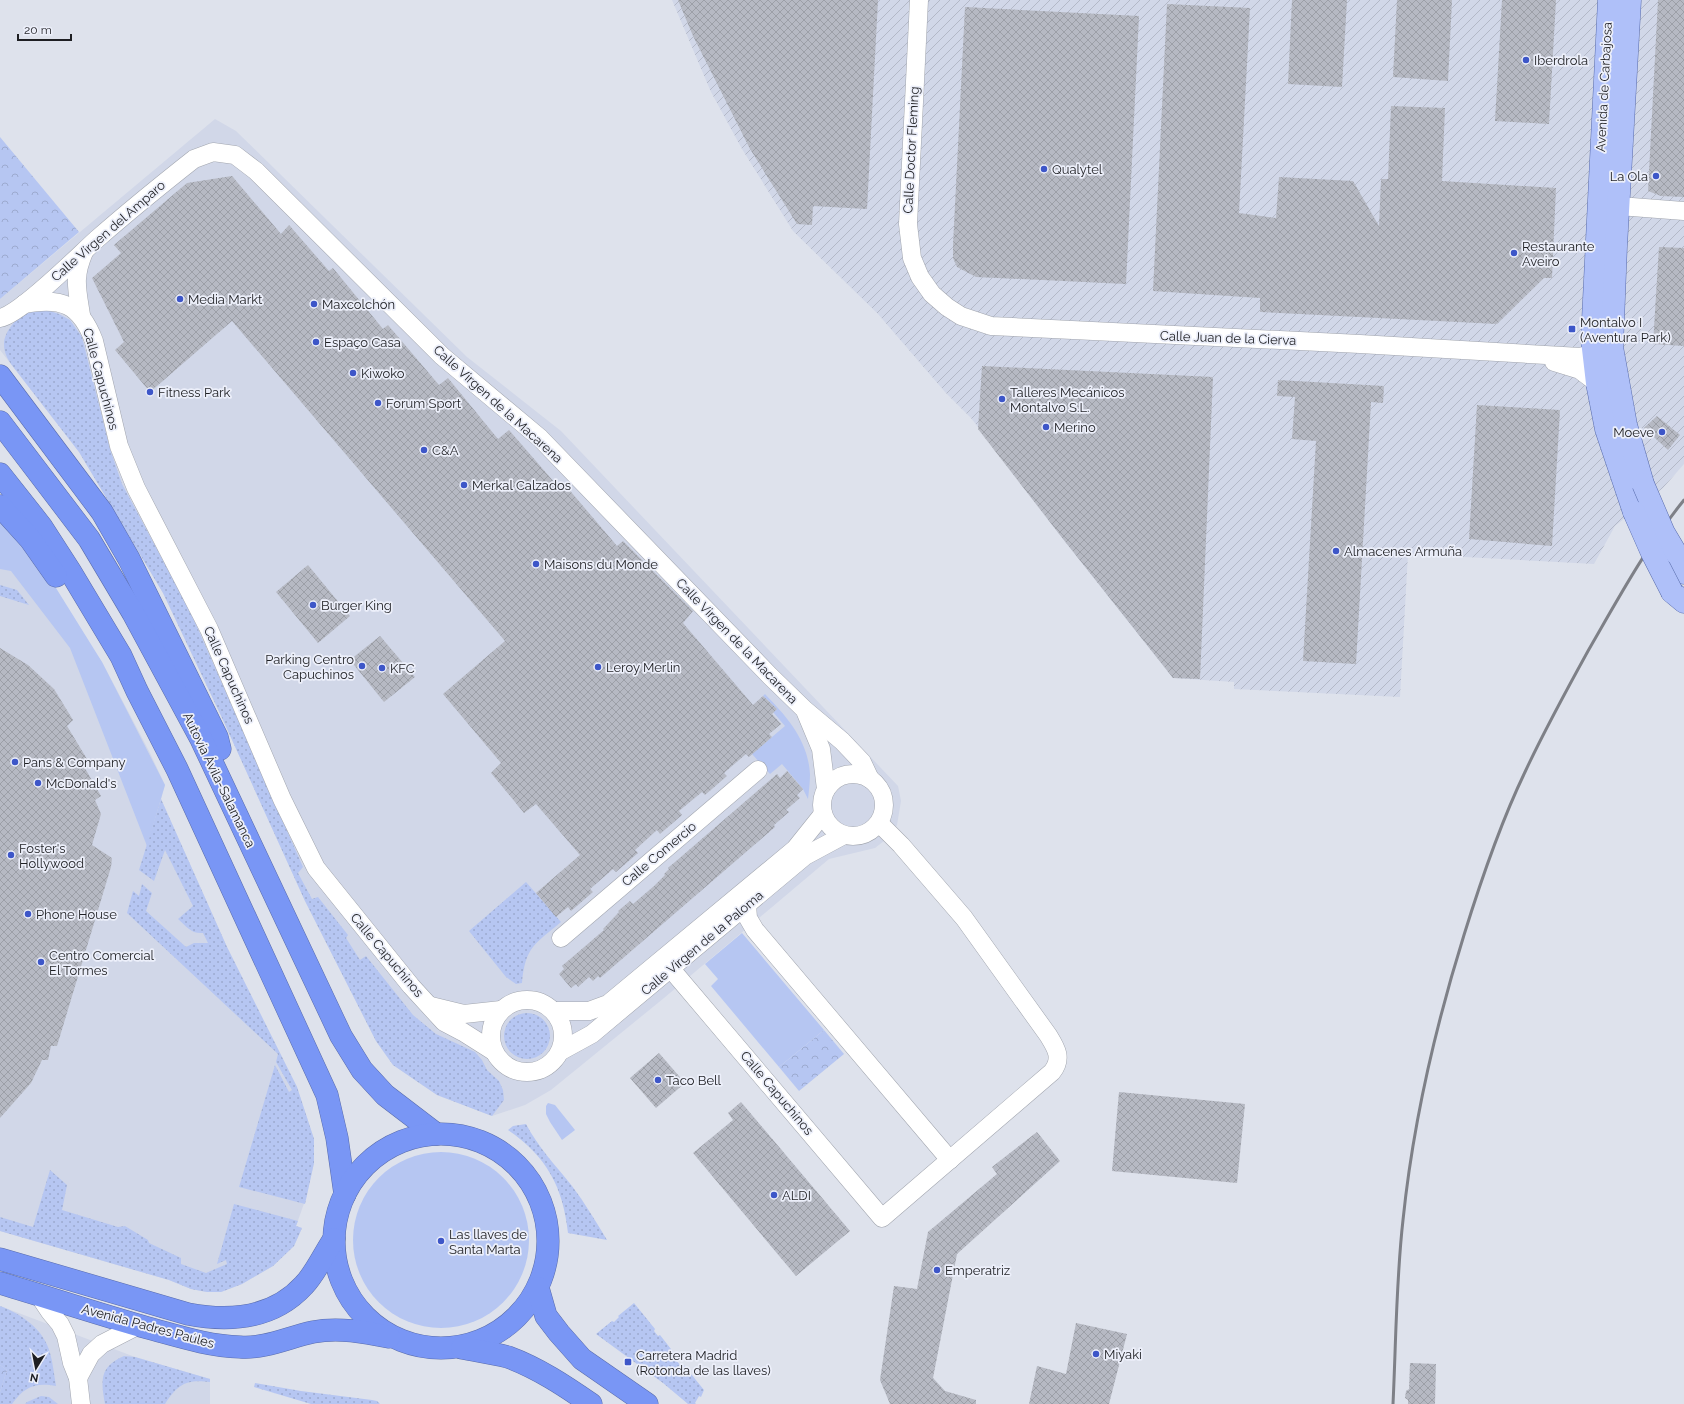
<svg xmlns="http://www.w3.org/2000/svg" width="1684" height="1404" font-family="Raleway,sans-serif">
<style>
.built{fill:#d1d7e8}
.industrial{fill:url(#industrial-furrows)}
.grass{fill:url(#grass-dots)}
.forest{fill:url(#forest-crowns)}
.garden{fill:#b6c6f2}
.building{fill:url(#building-cross-hatch)}
.lines{fill:none;stroke-linecap:round;stroke-linejoin:round}
.minor-casing{stroke:#a2a6af;stroke-width:19}
.major-casing{stroke:#596cac;stroke-width:23}
.highway-casing{stroke:#596cac;stroke-width:23}
.minor{stroke:#fff;stroke-width:18}
.major{stroke:#afc0f9;stroke-width:22}
.highway{stroke:#7996f5;stroke-width:22}
.rail{stroke:#7e8087;stroke-width:3}
.major-bridge-casing{stroke:#596cac;stroke-width:23;stroke-linecap:butt}
.major-bridge{stroke:#afc0f9;stroke-width:22}
.poi-dot{fill:#3d56c8;stroke:#eceffa;stroke-width:1.5}
.labels{text-anchor:middle;dominant-baseline:central;stroke-width:3.5;stroke-linejoin:round;paint-order:stroke}
.poi-label{font-size:13px;fill:#1e1f23;stroke:#eceffa;text-anchor:start}
.street-label{font-size:13px;fill:#1e1f23;stroke:#eceffa}
</style>
<defs>
<pattern id="industrial-furrows" width="10" height="10" patternUnits="userSpaceOnUse"><rect width="10" height="10" fill="#d1d7e8"/><path d="M-1 1l2-2M0 10L10 0M9 11l2-2" fill="none" stroke="#b3b8c7"/></pattern>
<pattern id="grass-dots" width="8" height="8" patternUnits="userSpaceOnUse"><rect width="8" height="8" fill="#b6c6f2"/><path d="M2 2h.1M6 6h.1" fill="none" stroke="#9caacf" stroke-width="1.8" stroke-linecap="round"/></pattern>
<pattern id="forest-crowns" width="20" height="18" patternUnits="userSpaceOnUse"><rect width="20" height="18" fill="#b6c6f2"/><path d="M2 6a3 3 0 1 1 6 0M12 15a3 3 0 1 1 6 0" fill="none" stroke="#9caacf"/></pattern>
<pattern id="building-cross-hatch" width="8" height="8" patternUnits="userSpaceOnUse"><rect width="8" height="8" fill="#b6b9c3"/><path d="M0 0l8 8M0 8l8-8" fill="none" stroke="#9c9fa7"/></pattern>
</defs>
<rect width="100%" height="100%" fill="#dee2ec"/>
<g class="built">
<path d="M215,119l21,12 231,226 94,74 337,355 3,15 -4,24 -8,12 -14,11 -46,11 -165,139 -113,92 -26,15 -33,11 -55,-21 -44,-30 -17,-24 -71,-140 -82,-181 -60,-127 -84,-141 -79,-102v-51z"/>
<path d="M0,516l102,146 47,89 16,34 -4,14 66,148 70,140 17,52v24l-8,35 -10,28 6,2 -8,18 -21,20 -31,18 -21,8h-14l-16,-3 -22,-9 -169,-49z"/>
<path d="M0,1306l135,51 75,22v25h-210z"/>
</g>
<path class="industrial" d="M672,0h1012v464l-21,24 -48,38 -21,38 -186,-10 -8,143 -166,-8v-7l-61,-4 -110,-139 -92,-121 -26,-26 -67,-78 -85,-83 -51,-82 -31,-57z"/>
<g class="grass">
<path d="M47,310l12,4 11,6 12,17 28,112 12,35 68,127 113,256 -5,6 14,26 6,-2 30,38 -2,3 14,22 6,-4 47,59 23,19 39,18 7,8 5,10 12,11 4,9 1,10 -12,16 -55,-21 -44,-30 -17,-24 -71,-140 -82,-181 -60,-127 -84,-141 -68,-88c-4,-6 -7,-12 -7,-20 0,-12 13,-28 24,-31 6,-2 13,-2 19,-3z"/>
<path d="M0,585l17,5 12,15 -29,-9z"/>
<path d="M161,799l66,148 70,140 17,52v24l-9,41 -66,-17 36,-122 14,27 3,-2 -16,-28 2,-8 -151,-141 6,-22 6,5 3,-12 10,9 -6,18 40,36 8,-4h14l-5,-10c-12,1 -16,-6 -25,-14l15,-13 -28,-56 -11,31 -15,-11z"/>
<path d="M526,882l35,40c-26,22 -36,25 -39,61l-6,1 -10,-7 -37,-46z"/>
<circle cx="527" cy="1036" r="23"/>
<path d="M526,1124c12,23 30,42 46,62 13,17 24,36 35,54l-39,-7c-5,-46 -21,-76 -60,-103l5,-4z"/>
<path d="M50,1170l17,15 -5,25 56,17 7,-1 23,14 1,3 32,15v6l25,9 21,-9 -1,-4 -9,4 17,-60 64,17 -2,5 6,2 -8,18 -21,20 -31,18 -21,8h-14l-16,-3 -22,-9 -169,-49v-14l33,10z"/>
<path d="M634,1303l21,26 -1,2 4,5 2,-1 18,23 -2,2 5,6 2,-2 21,26 -3,7 -2,-1 -4,7 1,1h-8l-25,-21 -67,-49 16,-13 2,1 5,-5 -1,-1z"/>
<path d="M0,1306c21,8 44,23 50,47 3,10 4,22 6,33 -21,-4 -32,1 -44,18h-12v-12l7,-22 -7,-5z"/>
<path d="M124,1356l11,1 75,22v3c-24,-3 -32,2 -45,22h-60c-4,-24 -6,-37 19,-48z"/>
<path d="M255,1383l46,8 71,9 5,1 3,3h-69l-57,-17z"/>
<path d="M41,1396l8,1 9,7h-33l2,-2z"/>
</g>
<g class="forest">
<path d="M0,137l79,95 -79,67z"/>
<path d="M824,1030l20,24 -45,37 -20,-24z"/>
<path d="M0,1365l7,5 -7,22z"/>
</g>
<g class="garden">
<path d="M0,516l51,64 51,82 63,123 -18,61 -77,-198 -59,-77 -11,-2z"/>
<path d="M765,694c22,23 43,46 45,80 0,8 -1,16 -2,25l-5,-10 -21,-25 -12,10 -18,-20 33,-28 -12,-14 4,-3 -14,-13z"/>
<path d="M742,933l82,97 -45,37 -68,-81 7,-7 -13,-15z"/>
<path d="M548,1103l7,2 20,25 -13,10 -12,-18 -4,-8v-8z"/>
<circle cx="441" cy="1240" r="88"/>
</g>
<g class="building">
<path d="M678,0h200l-11,209 -54,-3 -1,19 -15,-1 -47,-75 -57,-113z"/>
<path d="M1292,0h55l-5,87 -54,-3z"/>
<path d="M1397,0h55l-4,81 -55,-4z"/>
<path d="M1502,0h54l-7,124 -54,-3z"/>
<path d="M1658,0h26v197l-23,-1 -13,-5z"/>
<path d="M1167,4l83,4 -11,205 37,5 3,-41 74,4 26,45 2,-47h7l3,-73 54,2 -3,73 114,7 -4,90h-8l-47,46 -237,-12v-14l-107,-7z"/>
<path d="M965,7l174,9 -13,268 -150,-7 -19,-10 -4,-9v-13z"/>
<path d="M232,176l49,58 8,-9 40,46 4,-3 50,61 5,-4 51,60 9,-7 50,61 11,-9 52,60 5,-4 51,60 6,-5 70,70 -10,12 70,82 10,-9 14,13 -5,5 9,10 -12,10 3,3 -23,20 -3,-3 -22,19 3,3 -22,19 -3,-3 -23,19 3,4 -22,19 -3,-4 -22,20 3,3 -22,19 -3,-3 -23,20 3,3 -22,19 -3,-4 -12,10 -20,-24 44,-38 -44,-51 -12,9 -33,-40 10,-10 -58,-69 62,-53 -273,-320 -82,71 -35,-42 9,-8 -32,-64 29,-25 -7,-8 73,-62z"/>
<path d="M1659,247l25,1v98l-31,-2z"/>
<path d="M982,366l231,11 -13,302 -27,-1 -110,-139 -85,-110z"/>
<path d="M1278,380l106,6 -1,17 -12,-1 -15,262 -53,-3 13,-220 -24,-2 3,-42 -18,-1z"/>
<path d="M1477,405l83,5 -8,136 -83,-7z"/>
<path d="M1657,416l23,19 -12,15 -24,-22z"/>
<path d="M308,565l42,51 -32,27 -42,-51z"/>
<path d="M380,636l35,41 -31,25 -34,-42z"/>
<path d="M0,648l28,17 26,24 19,31 -6,6 20,33 -5,4 19,33 -6,4 6,14 -9,31 20,13 -1,9 -54,179h-6l-3,14h-6l-11,23 -31,35z"/>
<path d="M787,771l16,18 -6,6 3,3 -14,12 3,2 -15,13 1,2 -175,151 -2,-2 -5,5 -4,-4 -11,10 -2,-3 -5,4 -12,-14 5,-5 -2,-3 42,-36 -1,-1 16,-17 -1,-1 12,-10 3,3 21,-18 11,-11 -1,-1 5,-5 -1,-1 14,-12 95,-82 3,4z"/>
<path d="M659,1053l26,30 -29,25 -26,-30z"/>
<path d="M1119,1092l126,12 -8,79 -125,-12z"/>
<path d="M741,1102l109,129 -54,45 -103,-123 40,-33 -5,-7z"/>
<path d="M1037,1132l23,29 -103,93 -24,124 12,13 31,9v4h-86l-10,-24 14,-94 23,3 11,-57 69,-58 -5,-7z"/>
<path d="M1076,1323l51,11 -18,70h-80l8,-38 29,8z"/>
<path d="M1410,1363l26,1 -1,40h-27v-4l-3,-2 1,-7 3,-2z"/>
</g>
<g class="lines">
<g class="minor-casing">
<g id="minor">
<path d="M919,0l-11,224 4,34 8,19 12,17 15,13 14,9 30,10 369,18 220,13 26,-8"/>
<path d="M1619,206l65,5"/>
<path d="M24,304c38,-7 56,0 70,37l25,105 17,42 73,141 73,170 34,69 95,118 33,36 19,10 30,19"/>
<path d="M81,315c-4,-27 -8,-37 3,-63"/>
<path d="M0,318c21,-4 78,-62 97,-79 32,-28 64,-54 97,-80l19,-7 22,3 21,16 186,185 98,82 230,238 35,34 37,31 20,21 8,17"/>
<path d="M1554,362l26,8 17,13"/>
<path d="M806,713l15,36 5,40"/>
<circle cx="853" cy="805" r="31"/>
<path d="M747,905l1,13 7,12 195,230"/>
<path d="M561,938l197,-168"/>
<path d="M671,969l211,249 170,-146c11,-14 4,-24 -4,-37l-84,-117 -63,-73 -22,-22"/>
<circle cx="527" cy="1036" r="36"/>
<path d="M431,1006l33,8 37,-4"/>
<path d="M554,1011h35l19,-7 187,-155 28,-35"/>
<path d="M561,1051l31,-17 213,-178 39,-21"/>
<path d="M38,1294l12,18 10,12 6,12 6,27 6,15 3,26"/>
<path d="M78,1378l13,-24 11,-10 37,-19"/>
</g>
</g>
<g class="major-casing">
<g id="major">
<path d="M1609,0l-17,340 5,43 9,46 28,83"/>
<path d="M1630,0l-14,246 -4,101 14,78 17,59"/>
<path d="M1676,553l8,20"/>
<path d="M1672,592l12,10"/>
</g>
</g>
<g class="highway-casing">
<g id="highway">
<path d="M0,376l102,136 27,47 88,178 3,12"/>
<path d="M0,422l89,117 44,74 68,126 140,297 21,34 23,25 51,39"/>
<path d="M0,474l41,52 29,45 51,85 16,35 40,78 150,326 10,43 8,56"/>
<path d="M0,506l30,33 26,37"/>
<circle cx="441" cy="1241" r="107"/>
<path d="M0,1259l188,55c42,8 85,5 116,-29 11,-11 21,-33 30,-46"/>
<path d="M0,1283c50,15 98,31 148,45 30,8 60,18 92,19 25,2 49,-10 73,-15 25,-5 52,0 76,5"/>
<path d="M538,1288l8,28 13,17 23,26 65,45"/>
<path d="M462,1348c15,3 31,5 46,9 30,11 57,29 83,47"/>
</g>
</g>
<use href="#minor" class="minor"/>
<use href="#major" class="major"/>
<use href="#highway" class="highway"/>
<path class="rail" d="M1393,1404c3,-61 3,-123 10,-184 10,-97 32,-192 61,-285 17,-55 36,-111 61,-163 19,-41 41,-81 63,-121 30,-52 58,-104 96,-151"/>
<g class="major-bridge-casing">
<g id="major-bridge">
<path d="M1643,484l21,49 12,20"/>
<path d="M1634,512l18,41 20,39"/>
</g>
</g>
<use href="#major-bridge" class="major-bridge"/>
</g>
<g class="poi-dot">
<circle cx="1526" cy="60" r="4"/>
<circle cx="1044" cy="169" r="4"/>
<circle cx="1656" cy="176" r="4"/>
<circle cx="1514" cy="253" r="4"/>
<circle cx="180" cy="299" r="4"/>
<circle cx="314" cy="304" r="4"/>
<rect x="1568" y="325" width="8" height="8" rx="2"/>
<circle cx="316" cy="342" r="4"/>
<circle cx="353" cy="373" r="4"/>
<circle cx="150" cy="392" r="4"/>
<circle cx="1002" cy="399" r="4"/>
<circle cx="378" cy="403" r="4"/>
<circle cx="1046" cy="427" r="4"/>
<circle cx="1662" cy="432" r="4"/>
<circle cx="424" cy="450" r="4"/>
<circle cx="464" cy="485" r="4"/>
<circle cx="1336" cy="551" r="4"/>
<circle cx="536" cy="564" r="4"/>
<circle cx="313" cy="605" r="4"/>
<circle cx="362" cy="666" r="4"/>
<circle cx="598" cy="667" r="4"/>
<circle cx="382" cy="668" r="4"/>
<circle cx="15" cy="762" r="4"/>
<circle cx="38" cy="783" r="4"/>
<circle cx="11" cy="855" r="4"/>
<circle cx="28" cy="914" r="4"/>
<circle cx="41" cy="962" r="4"/>
<circle cx="658" cy="1080" r="4"/>
<circle cx="774" cy="1195" r="4"/>
<circle cx="441" cy="1241" r="4"/>
<circle cx="937" cy="1270" r="4"/>
<circle cx="1096" cy="1354" r="4"/>
<rect x="624" y="1358" width="8" height="8" rx="2"/>
</g>
<g class="labels">
<g class="poi-label">
<text x="1534" y="60">Iberdrola</text>
<text x="1052" y="169">Qualytel</text>
<text x="1648" y="176" text-anchor="end">La Ola</text>
<text x="1522" y="246">Restaurante<tspan x="1522" dy="15">Aveiro</tspan></text>
<text x="188" y="299">Media Markt</text>
<text x="322" y="304">Maxcolchón</text>
<text x="1580" y="322">Montalvo I<tspan x="1580" dy="15">(Aventura Park)</tspan></text>
<text x="324" y="342">Espaço Casa</text>
<text x="361" y="373">Kiwoko</text>
<text x="158" y="392">Fitness Park</text>
<text x="1010" y="392">Talleres Mecánicos<tspan x="1010" dy="15">Montalvo S.L.</tspan></text>
<text x="386" y="403">Forum Sport</text>
<text x="1054" y="427">Merino</text>
<text x="1654" y="432" text-anchor="end">Moeve</text>
<text x="432" y="450">C&amp;A</text>
<text x="472" y="485">Merkal Calzados</text>
<text x="1344" y="551">Almacenes Armuña</text>
<text x="544" y="564">Maisons du Monde</text>
<text x="321" y="605">Burger King</text>
<text x="354" y="659" text-anchor="end">Parking Centro<tspan x="354" dy="15">Capuchinos</tspan></text>
<text x="606" y="667">Leroy Merlin</text>
<text x="390" y="668">KFC</text>
<text x="23" y="762">Pans &amp; Company</text>
<text x="46" y="783">McDonald's</text>
<text x="19" y="848">Foster's<tspan x="19" dy="15">Hollywood</tspan></text>
<text x="36" y="914">Phone House</text>
<text x="49" y="955">Centro Comercial<tspan x="49" dy="15">El Tormes</tspan></text>
<text x="666" y="1080">Taco Bell</text>
<text x="782" y="1195">ALDI</text>
<text x="449" y="1234">Las llaves de<tspan x="449" dy="15">Santa Marta</tspan></text>
<text x="945" y="1270">Emperatriz</text>
<text x="1104" y="1354">Miyaki</text>
<text x="636" y="1355">Carretera Madrid<tspan x="636" dy="15">(Rotonda de las llaves)</tspan></text>
</g>
<g class="street-label">
<text transform="translate(1604 87) rotate(-87)">Avenida de Carbajosa</text>
<text transform="translate(911 150) rotate(-87)">Calle Doctor Fleming</text>
<text transform="translate(108 231) rotate(-41)">Calle Virgen del Amparo</text>
<text transform="translate(1228 338) rotate(2)">Calle Juan de la Cierva</text>
<text transform="translate(101 379) rotate(75)">Calle Capuchinos</text>
<text transform="translate(498 404) rotate(42)">Calle Virgen de la Macarena</text>
<text transform="translate(737 641) rotate(46)">Calle Virgen de la Macarena</text>
<text transform="translate(229 675) rotate(66)">Calle Capuchinos</text>
<text transform="translate(219 780) rotate(64)">Autovía Ávila-Salamanca</text>
<text transform="translate(659 854) rotate(-40)">Calle Comercio</text>
<text transform="translate(702 943) rotate(-40)">Calle Virgen de la Paloma</text>
<text transform="translate(387 955) rotate(50)">Calle Capuchinos</text>
<text transform="translate(777 1093) rotate(50)">Calle Capuchinos</text>
<text transform="translate(148 1326) rotate(15)">Avenida Padres Paúles</text>
</g>
</g>
<g transform="translate(36 1368) rotate(190)" stroke="#eceffa" stroke-width="3" paint-order="stroke">
<path d="M0-3L7 15L0 10L-7 15Z" fill="#1e1f23"/>
<text y="-6" font-size="11" font-weight="bold" text-anchor="middle" fill="#1e1f23">N</text>
</g>
<path d="M18 34v6h53v-6" fill="none" stroke="#1e1f23" stroke-width="2"/>
<text x="24" y="34" font-size="12" fill="#1e1f23" stroke="#eceffa" stroke-width="3" paint-order="stroke">20 m</text>
</svg>
